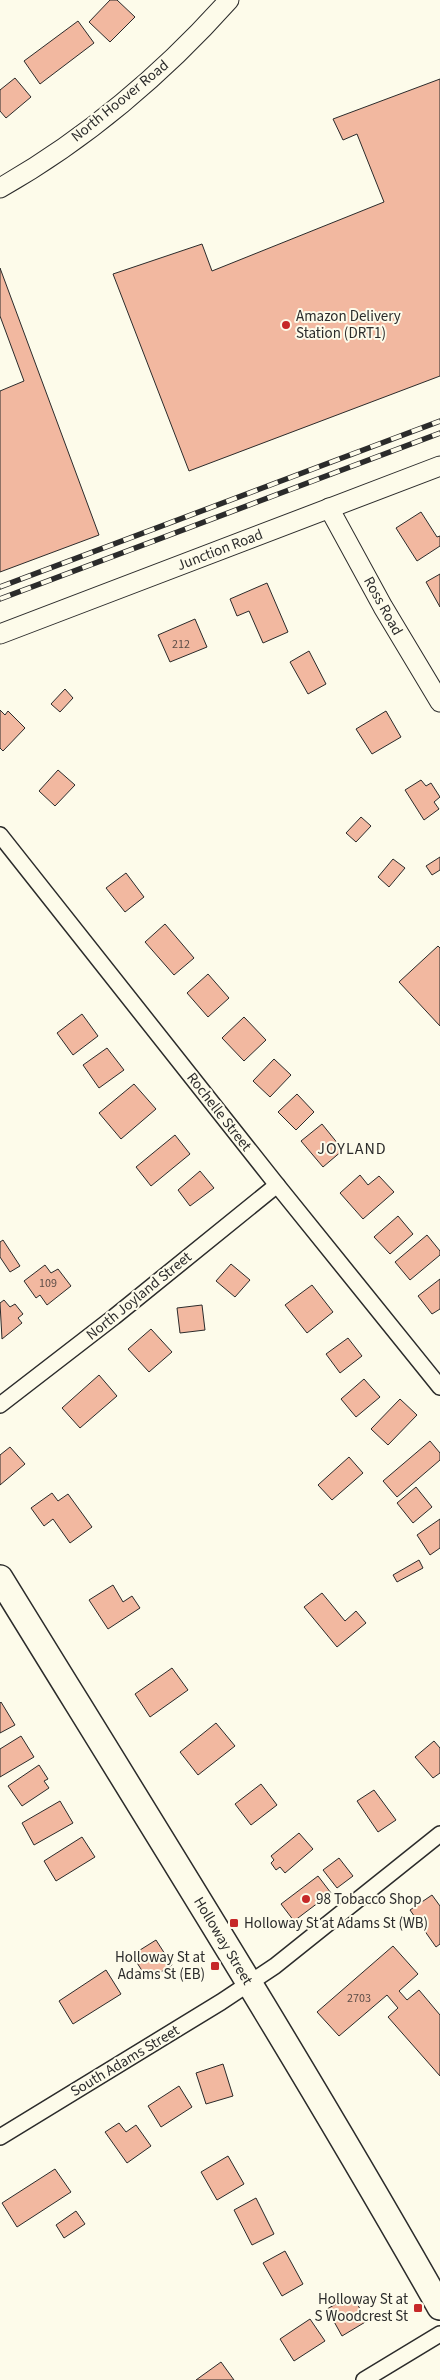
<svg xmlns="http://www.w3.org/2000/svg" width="440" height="2380" font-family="'Source Sans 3',sans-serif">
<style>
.building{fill:#f2b8a0;stroke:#2b2b2b}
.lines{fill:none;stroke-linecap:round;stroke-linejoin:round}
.minor-casing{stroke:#2b2b2b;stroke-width:18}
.tertiary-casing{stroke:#2b2b2b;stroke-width:21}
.trunk-casing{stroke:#2b2b2b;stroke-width:28}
.minor{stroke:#fdfbea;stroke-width:15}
.tertiary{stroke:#fdfbea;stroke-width:19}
.trunk{stroke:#fdfbea;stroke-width:25}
.rail-casing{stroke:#2b2b2b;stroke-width:5.5}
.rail{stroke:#fdfbea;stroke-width:4;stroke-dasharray:11;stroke-linecap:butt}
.poi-dot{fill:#c62828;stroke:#fdfbea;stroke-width:2}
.labels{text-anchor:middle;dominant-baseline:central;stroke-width:4;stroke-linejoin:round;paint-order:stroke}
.number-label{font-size:12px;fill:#5d4e48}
.street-label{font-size:15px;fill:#2b2b2b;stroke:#fdfbea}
.poi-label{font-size:15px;fill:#2b2b2b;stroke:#fdfbea;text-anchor:start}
.neighbourhood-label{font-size:16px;letter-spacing:1px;fill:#2b2b2b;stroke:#fdfbea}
</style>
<rect width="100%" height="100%" fill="#fdfbea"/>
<g class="building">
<path d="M110,0h7l18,17 -25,25 -21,-20z"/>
<path d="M78,21l16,22 -54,41 -16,-23z"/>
<path d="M15,78l16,19 -25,21 -6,-7v-21z"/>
<path d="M440,79v297l-251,95 -76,-197 89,-30 10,27 172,-69 -27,-68 -14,6 -10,-21z"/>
<path d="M0,268l99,267 -99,37v-181l24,-10 -24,-65z"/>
<path d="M421,512l16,25 3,-1v10l-23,15 -21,-33z"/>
<path d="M440,574v33l-14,-25z"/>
<path d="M267,583l21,49 -25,11 -14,-32 -12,5 -7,-17z"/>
<path d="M195,619l12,28 -37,15 -12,-27z"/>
<path d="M309,651l17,33 -18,10 -18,-32z"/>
<path d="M65,689l8,9 -13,14 -9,-8z"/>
<path d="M0,710l5,5 3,-4 17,17 -22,23 -3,-3z"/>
<path d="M386,711l15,26 -29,17 -16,-25z"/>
<path d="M58,770l17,15 -20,21 -16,-15z"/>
<path d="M421,780l5,6 5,-3 9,14 -6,5 5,7 -15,11 -19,-30z"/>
<path d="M361,817l10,9 -15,16 -10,-9z"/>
<path d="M440,857v13l-8,5 -6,-9z"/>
<path d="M393,859l12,9 -16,19 -11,-10z"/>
<path d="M126,873l18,24 -19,15 -19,-24z"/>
<path d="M165,924l29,34 -20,17 -29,-33z"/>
<path d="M438,946l2,2v78l-41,-44z"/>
<path d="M208,974l21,24 -21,19 -21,-24z"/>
<path d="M82,1014l16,22 -25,19 -16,-22z"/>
<path d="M244,1017l22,23 -22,21 -22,-23z"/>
<path d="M107,1048l17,22 -25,18 -16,-23z"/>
<path d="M274,1059l17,16 -21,22 -17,-16z"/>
<path d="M134,1084l22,25 -35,30 -22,-26z"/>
<path d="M297,1094l17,18 -18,18 -18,-18z"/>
<path d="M322,1124l21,26 -20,17 -22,-26z"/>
<path d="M175,1135l15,19 -39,32 -15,-19z"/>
<path d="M200,1171l14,17 -24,18 -12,-16z"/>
<path d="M360,1175l8,10 11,-9 15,16 -31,27 -23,-26z"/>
<path d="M398,1216l15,18 -23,20 -16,-17z"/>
<path d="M427,1235l13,16v4l-30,25 -15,-18z"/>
<path d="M3,1240l17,26 -10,6 -10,-15v-15z"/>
<path d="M231,1264l19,16 -15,17 -19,-16z"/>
<path d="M45,1265l6,8 7,-4 13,17 -24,19 -7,-10 -4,3 -12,-17z"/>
<path d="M440,1279v30l-8,5 -14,-18z"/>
<path d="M312,1285l21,27 -26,21 -22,-28z"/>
<path d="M4,1300l6,7 5,-3 8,10 -5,4 4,5 -20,16 -2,-36z"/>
<path d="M202,1305l3,25 -25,3 -3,-25z"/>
<path d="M151,1329l21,23 -23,20 -21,-23z"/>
<path d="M348,1338l14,18 -22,17 -14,-19z"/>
<path d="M99,1375l18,21 -37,32 -18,-20z"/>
<path d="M364,1379l16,18 -24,20 -15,-18z"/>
<path d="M400,1399l17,16 -29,30 -17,-16z"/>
<path d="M430,1441l10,12v7l-43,37 -14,-16z"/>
<path d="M10,1447l15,17 -25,21v-30z"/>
<path d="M349,1457l14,16 -31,27 -14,-15z"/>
<path d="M416,1487l16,20 -19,16 -16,-20z"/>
<path d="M52,1493l6,8 10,-7 24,33 -22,16 -17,-24 -9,7 -13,-18z"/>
<path d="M440,1519v29l-10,7 -13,-20z"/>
<path d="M419,1560l4,8 -26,14 -4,-7z"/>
<path d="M113,1585l10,17 9,-6 8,12 -32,21 -19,-29z"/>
<path d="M322,1593l23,28 11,-10 10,12 -29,24 -33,-40z"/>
<path d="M172,1668l16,22 -38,27 -15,-23z"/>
<path d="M1,1702l14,23 -15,8v-30z"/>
<path d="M216,1723l19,23 -37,29 -18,-23z"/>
<path d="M21,1736l13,21 -34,20v-28z"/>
<path d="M434,1741l6,7v25l-7,5 -18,-21z"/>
<path d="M39,1765l9,14 -4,2 5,7 -27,18 -14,-20z"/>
<path d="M261,1784l16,21 -26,20 -16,-21z"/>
<path d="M374,1790l22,30 -18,12 -21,-31z"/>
<path d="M60,1801l13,22 -39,22 -12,-22z"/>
<path d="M299,1833l14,16 -28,24 -5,-6 -4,3 -5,-7 3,-3 -3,-4z"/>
<path d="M82,1837l13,20 -39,24 -12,-20z"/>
<path d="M339,1858l14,18 -16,12 -14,-18z"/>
<path d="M318,1876l13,17 -37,28 -13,-17z"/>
<path d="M432,1895l8,11v38l-4,3 -26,-37z"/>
<path d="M156,1940l16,25 -24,15 -16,-25z"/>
<path d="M393,1946l25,28 -19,17 8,9 12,-10 21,25v61l-52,-59 10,-9 -11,-13 -48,41 -22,-24z"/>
<path d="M106,1970l15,24 -48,30 -14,-23z"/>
<path d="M223,2064l10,32 -27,8 -10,-31z"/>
<path d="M179,2086l13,21 -31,20 -13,-21z"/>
<path d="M119,2123l7,9 10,-7 15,21 -24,17 -22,-31z"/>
<path d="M228,2156l16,28 -27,16 -16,-28z"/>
<path d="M55,2169l16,23 -54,35 -15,-24z"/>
<path d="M256,2198l18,36 -22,11 -18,-35z"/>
<path d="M76,2211l9,13 -21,14 -8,-13z"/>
<path d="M285,2251l18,33 -21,12 -19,-33z"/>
<path d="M352,2295l15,26 -25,15 -15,-27z"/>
<path d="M310,2319l15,22 -31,20 -14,-22z"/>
<path d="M221,2362l13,18h-38z"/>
</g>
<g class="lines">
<g class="minor-casing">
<g id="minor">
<path d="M0,835l277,350 163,202"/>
<path d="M0,1405l114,-88 163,-132"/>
<path d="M0,2137l221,-135 54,-36 165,-132"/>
<path d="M364,2380l76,-46"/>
</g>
</g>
<g class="tertiary-casing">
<g id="tertiary">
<path d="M0,188c85,-48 164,-115 229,-188"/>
<path d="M329,508l54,99 57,95"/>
<path d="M0,634l440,-168"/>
</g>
</g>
<g class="trunk-casing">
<path id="trunk" d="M0,1578c149,242 300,482 440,729"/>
</g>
<use href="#minor" class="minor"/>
<use href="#tertiary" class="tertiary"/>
<use href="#trunk" class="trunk"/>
<g class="rail-casing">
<g id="rail">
<path d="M0,587l440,-166"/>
<path d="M0,599l440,-166"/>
</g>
</g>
<use href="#rail" class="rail"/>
</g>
<g class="poi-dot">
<circle cx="286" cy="325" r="5"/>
<circle cx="306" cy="1899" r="5"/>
<rect x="229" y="1918" width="10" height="10" rx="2.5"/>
<rect x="210" y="1961" width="10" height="10" rx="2.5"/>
<rect x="413" y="2303" width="10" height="10" rx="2.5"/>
</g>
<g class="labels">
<g class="number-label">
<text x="181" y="644">212</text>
<text x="48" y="1283">109</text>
<text x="359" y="1998">2703</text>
</g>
<g class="street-label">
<text transform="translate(120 101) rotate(-39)">North Hoover Road</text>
<text transform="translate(220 550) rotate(-21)">Junction Road</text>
<text transform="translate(383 606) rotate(61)">Ross Road</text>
<text transform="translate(219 1112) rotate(52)">Rochelle Street</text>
<text transform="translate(139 1296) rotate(-39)">North Joyland Street</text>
<text transform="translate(223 1941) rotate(59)">Holloway Street</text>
<text transform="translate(125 2061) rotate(-31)">South Adams Street</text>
</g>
<g class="poi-label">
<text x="296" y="316">Amazon Delivery<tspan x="296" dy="17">Station (DRT1)</tspan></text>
<text x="316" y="1899">98 Tobacco Shop</text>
<text x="244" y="1923">Holloway St at Adams St (WB)</text>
<text x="205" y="1957" text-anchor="end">Holloway St at<tspan x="205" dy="17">Adams St (EB)</tspan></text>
<text x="408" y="2299" text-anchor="end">Holloway St at<tspan x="408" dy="17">S Woodcrest St</tspan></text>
</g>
<g class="neighbourhood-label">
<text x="352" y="1149">JOYLAND</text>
</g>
</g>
</svg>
